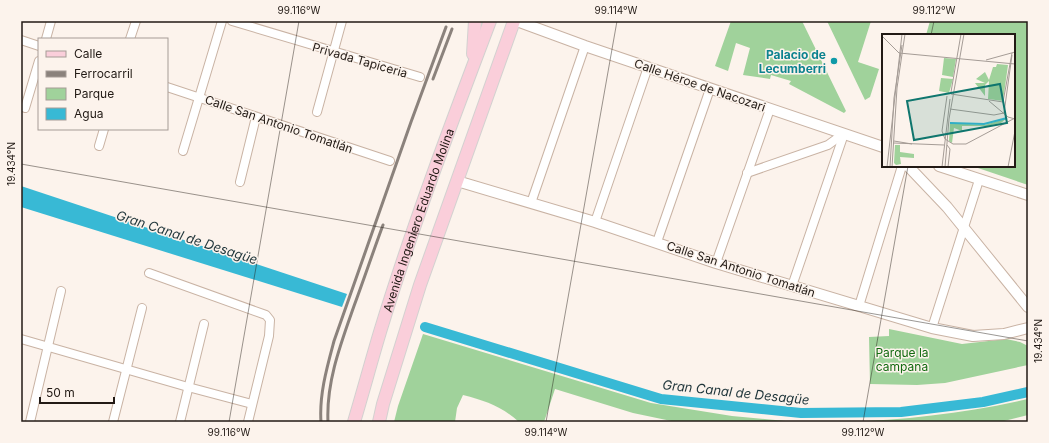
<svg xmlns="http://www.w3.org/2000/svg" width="1049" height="443" font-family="Inter,sans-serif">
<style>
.green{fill:#a0d29b}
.water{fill:#38b9d5}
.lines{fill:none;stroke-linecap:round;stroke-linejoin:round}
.canal{stroke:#38b9d5;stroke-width:10}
.minor-casing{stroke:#c9b3a4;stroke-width:10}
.tertiary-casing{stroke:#c9b3a4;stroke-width:12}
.primary-casing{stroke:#d3d1d0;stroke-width:14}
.minor{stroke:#fff;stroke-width:8}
.tertiary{stroke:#fff;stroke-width:10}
.primary{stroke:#faceda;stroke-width:12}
.rail{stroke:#8b827c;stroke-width:3}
.ticks{fill:none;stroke:#221a15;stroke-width:1;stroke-opacity:0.45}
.culture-dot{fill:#0f9aa8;stroke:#fcf3ec;stroke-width:1.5}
.labels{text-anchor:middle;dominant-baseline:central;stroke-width:3;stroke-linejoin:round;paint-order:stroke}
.culture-label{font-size:12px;font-weight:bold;fill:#0d838f;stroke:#fcf3ec;text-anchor:end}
.street-label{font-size:12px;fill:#221a15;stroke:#fcf3ec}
.park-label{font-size:12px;fill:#126a10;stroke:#fcf3ec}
.water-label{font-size:13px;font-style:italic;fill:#1f353a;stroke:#fcf3ec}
.inset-river{fill:none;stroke:#38b9d5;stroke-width:2}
.inset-road{fill:none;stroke:#a59c96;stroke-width:1}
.view{fill:#0f766e;fill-opacity:0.15;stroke:#0f766e;stroke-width:2}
.inset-edge{fill:none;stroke:#221a15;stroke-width:2}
.neatline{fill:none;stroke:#221a15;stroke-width:1.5}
.ticks-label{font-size:10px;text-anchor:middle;fill:#221a15}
</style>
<rect width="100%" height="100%" fill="#fcf3ec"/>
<g class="green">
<path d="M731,21h71l44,90 -2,2 -55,-29 2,-3 -20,-6 -1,4 -27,-4 7,-27 -14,-5 -8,28 -13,-5z"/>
<path d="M827,21h44l-13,41 21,7 -9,28 -5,3z"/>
<path d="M930,21h98v164l-56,-19h42v-131h-88z"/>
<path d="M889,329l73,15 44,-5 14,3 8,4v19l-83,18 -28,2 -47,-1 -1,-47 20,-1z"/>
<path d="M423,334l228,69 81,13 64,6h-120l-43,-9 -78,-24 -11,33h-25c-18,-16 -33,-21 -56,-27l-6,13 -2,14h-61l4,-16z"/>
<path d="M1028,399v16l-28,7h-156c62,-2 123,-9 184,-23z"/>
</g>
<path class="water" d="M21,186l326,108 -5,13 -321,-100z"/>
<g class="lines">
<path class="canal" d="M425,327l236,72 140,14 100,-1 82,-10 45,-10"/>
<g class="minor-casing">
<g id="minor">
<path d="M232,21l188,56"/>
<path d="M46,39l5,-18"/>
<path d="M130,39l6,-18"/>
<path d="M21,40l18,6"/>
<path d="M167,87l223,74"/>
<path d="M25,108l14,-47"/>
<path d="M317,112l25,-91"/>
<path d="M99,146l5,-17"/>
<path d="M183,151l39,-130"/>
<path d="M747,173l81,-28 15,-11"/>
<path d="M240,182l16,-65"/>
<path d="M531,203l54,-157"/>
<path d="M595,222l53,-155"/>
<path d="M657,242l53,-153"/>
<path d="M716,263l54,-154"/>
<path d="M149,273l117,42 4,5 -1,16 -21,86"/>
<path d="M792,286l52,-152"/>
<path d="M859,306l43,-140"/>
<path d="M932,328l47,-148"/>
<path d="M21,339l167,48 64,17"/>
<path d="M30,422l31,-131"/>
<path d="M113,422l29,-114"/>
<path d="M180,422l24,-98"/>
</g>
</g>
<g class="tertiary-casing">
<g id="tertiary">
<path d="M517,21l68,25 298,101"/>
<path d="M908,166l39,41 81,100"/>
<path d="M939,166l89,29"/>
<path d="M457,181l138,41 121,41 216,65 41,8 31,-2 24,-6"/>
</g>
</g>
<g class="primary-casing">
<g id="primary">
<path d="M473,54l2,-33"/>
<path id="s1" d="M354,422c9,-30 17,-60 26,-90 32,-105 71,-208 110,-311"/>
<path d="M379,422l4,-18 37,-119 94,-264"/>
</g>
</g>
<use href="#minor" class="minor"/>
<use href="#tertiary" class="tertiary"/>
<use href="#primary" class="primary"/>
<g class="rail">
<path d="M433,79l19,-50"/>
<path d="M321,422c-2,-27 6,-55 13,-81l77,-219 35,-95"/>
<path d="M328,422c-2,-40 13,-79 26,-116 10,-27 19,-54 29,-81"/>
</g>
</g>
<path class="ticks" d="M931,35l3,-14M21,164l1007,177M229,422l70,-401M546,422l71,-401M863,422l45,-256"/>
<circle class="culture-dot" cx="834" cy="61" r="4"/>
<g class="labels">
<g class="culture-label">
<text x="826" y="54">Palacio de<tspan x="826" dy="14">Lecumberri</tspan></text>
</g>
<g class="street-label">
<text transform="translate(360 60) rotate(16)">Privada Tapiceria</text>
<text transform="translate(700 85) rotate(19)">Calle Héroe de Nacozari</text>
<text transform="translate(279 124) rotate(19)">Calle San Antonio Tomatlán</text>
<text stroke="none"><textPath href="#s1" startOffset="212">Avenida Ingeniero Eduardo Molina</textPath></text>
<text transform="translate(741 269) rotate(18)">Calle San Antonio Tomatlán</text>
</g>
<g class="park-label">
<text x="902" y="352">Parque la<tspan x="902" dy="14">campana</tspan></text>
</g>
<g class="water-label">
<text transform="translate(187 237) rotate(18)">Gran Canal de Desagüe</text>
<text transform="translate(736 392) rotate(6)">Gran Canal de Desagüe</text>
</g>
</g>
<g transform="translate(882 34)">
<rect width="133" height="133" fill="#fcf3ec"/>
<path d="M62,24l12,1 -3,18 -11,-2zM115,30l11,1 -5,36 -15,-2 1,-18 -4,4v11l-10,-13h10l-9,-4 9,-7 4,8 4,-13h3zM59,44l12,1 -4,14 -10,-2zM125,84l-6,5 -14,3h-25v5l-8,-3 -2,15 -3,-2 1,-18 35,2zM13,111h5v7l14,2v4l-14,-1 1,7 -5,1 -2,-2z" fill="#a0d29b"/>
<path class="inset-river" d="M68,89l34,1 23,-6"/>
<path class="inset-road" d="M0,2l17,17 116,11M104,26l29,-8M69,58l10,-58M69,60l52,8 9,-49M65,62l-5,35 3,8 8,5h13l49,-26M107,67l19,16 7,2M68,75l44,6 10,-2M122,79l8,-58M12,107l18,3M12,109l50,2M65,111l3,4 -2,18M5,133l15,-133M8,133l4,-69 8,-53M10,133l5,-79 8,-54M60,133l8,-68M63,133l4,-48 15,-85M126,133l7,-36"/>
<path class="view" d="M118,50l7,39 -93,17 -7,-39z"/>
<rect width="133" height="133" class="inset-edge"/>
</g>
<rect width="1049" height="443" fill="none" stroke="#fcf3ec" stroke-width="44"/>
<rect x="38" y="38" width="130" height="92" fill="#fcf3ec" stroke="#a59c96"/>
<rect x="46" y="51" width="20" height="6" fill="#faceda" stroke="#a59c96"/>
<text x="74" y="58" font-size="12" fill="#221a15">Calle</text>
<rect x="46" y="71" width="20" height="6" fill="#8b827c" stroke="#a59c96"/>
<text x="74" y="78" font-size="12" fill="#221a15">Ferrocarril</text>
<rect x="46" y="88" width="20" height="12" fill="#a0d29b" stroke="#a59c96"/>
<text x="74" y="98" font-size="12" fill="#221a15">Parque</text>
<rect x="46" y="108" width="20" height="12" fill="#38b9d5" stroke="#a59c96"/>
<text x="74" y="118" font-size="12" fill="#221a15">Agua</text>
<path d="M40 397v6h74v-6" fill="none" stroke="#221a15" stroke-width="2"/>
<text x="46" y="397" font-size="12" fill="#221a15" stroke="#fcf3ec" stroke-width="3" paint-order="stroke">50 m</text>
<rect x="22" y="22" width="1005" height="399" class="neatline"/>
<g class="ticks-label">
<text x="299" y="14">99.116°W</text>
<text x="616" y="14">99.114°W</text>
<text x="934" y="14">99.112°W</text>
<text transform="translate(11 164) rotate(-90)" y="4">19.434°N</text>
<text transform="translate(1038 341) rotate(-90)" y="4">19.434°N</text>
<text x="229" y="436">99.116°W</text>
<text x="546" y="436">99.114°W</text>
<text x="863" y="436">99.112°W</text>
</g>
</svg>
